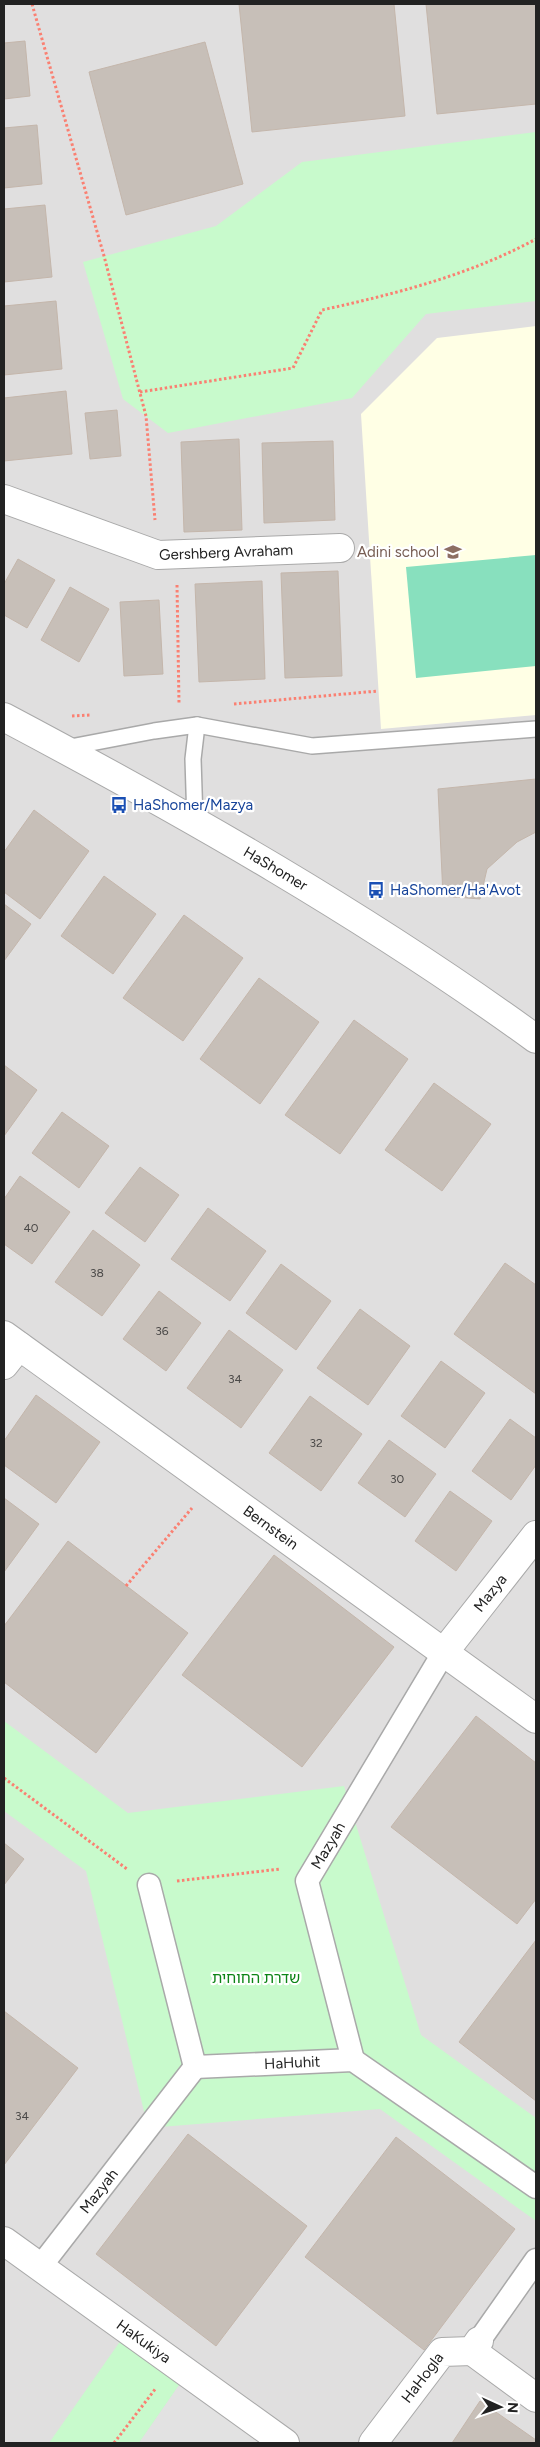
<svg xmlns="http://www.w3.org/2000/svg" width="540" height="2447" font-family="Figtree,'Noto Sans Hebrew',sans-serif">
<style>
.residential{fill:#e0dfdf}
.education{fill:#ffffe5}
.park{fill:#c8facc}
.pitch{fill:#88e0be}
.parking{fill:#e2e2e2}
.building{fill:#c7bfb8;stroke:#c4b6ab}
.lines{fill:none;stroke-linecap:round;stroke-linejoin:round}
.service-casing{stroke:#a9a9a9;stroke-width:18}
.pedestrian-casing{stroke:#a9a9a9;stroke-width:25}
.minor-casing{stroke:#a9a9a9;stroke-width:30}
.tertiary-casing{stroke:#a9a9a9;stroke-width:30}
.path{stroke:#fa8072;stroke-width:3;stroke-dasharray:2.5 2.5;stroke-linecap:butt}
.service{stroke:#fff;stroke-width:15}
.pedestrian{stroke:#fff;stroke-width:22}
.minor{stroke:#fff;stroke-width:28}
.tertiary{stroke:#fff;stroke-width:28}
.labels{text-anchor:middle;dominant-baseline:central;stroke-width:4.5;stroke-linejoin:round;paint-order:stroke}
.number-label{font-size:12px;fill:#4b4948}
.street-label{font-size:15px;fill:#222;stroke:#fff}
.education-label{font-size:15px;fill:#785e54;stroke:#fff;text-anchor:end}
.transit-label{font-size:15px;fill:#164399;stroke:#fff;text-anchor:start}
.park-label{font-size:15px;fill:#0c8416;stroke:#fff}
</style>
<rect width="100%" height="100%" fill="#f2efe9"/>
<rect class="residential" x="4" y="4" width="532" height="2439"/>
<path class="education" d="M536,326v389l-155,14 -20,-315 76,-76z"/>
<g class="park">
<path d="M536,132v169l-110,13 -74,84 -184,35 -45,-34 -40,-137 133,-36 86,-64z"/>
<path d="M4,1721l124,92 216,-27 77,249 115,83v103l-156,-112 -232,19 -62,-257 -82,-60z"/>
<path d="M121,2340l61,41 -43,62h-90z"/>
</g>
<path class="pitch" d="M536,555v111l-120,12 -10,-111z"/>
<path class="parking" d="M182,2381l88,62h-131z"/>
<g class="building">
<path d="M239,4h155l11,112 -153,16z"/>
<path d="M426,4h110v100l-99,10z"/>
<path d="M25,41l5,55 -26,3v-56z"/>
<path d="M205,42l38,142 -117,31 -37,-143z"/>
<path d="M37,125l5,59 -38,4v-60z"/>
<path d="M45,205l7,72 -48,5v-73z"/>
<path d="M56,301l6,68 -58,6v-69z"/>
<path d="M66,391l6,63 -68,7v-63z"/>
<path d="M117,410l4,46 -31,3 -5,-46z"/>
<path d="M239,439l3,91 -58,2 -3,-90z"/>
<path d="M333,441l2,79 -71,3 -2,-80z"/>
<path d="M18,559l37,21 -28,48 -23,-13v-31z"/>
<path d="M338,571l4,105 -57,2 -4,-105z"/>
<path d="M262,581l3,98 -66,3 -4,-98z"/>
<path d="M70,587l39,22 -30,53 -38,-22z"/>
<path d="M159,600l4,74 -39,2 -4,-74z"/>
<path d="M536,779v53l-19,10 -30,27 -7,30 -37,-3 -5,-107z"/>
<path d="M34,810l55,41 -49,68 -36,-27v-40z"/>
<path d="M104,876l52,38 -43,60 -52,-38z"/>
<path d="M4,904l27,20 -27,37z"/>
<path d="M184,915l59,43 -60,83 -60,-43z"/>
<path d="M259,978l60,44 -59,82 -60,-45z"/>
<path d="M354,1020l54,39 -68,95 -55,-39z"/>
<path d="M4,1065l33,25 -33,46z"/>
<path d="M434,1083l57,41 -49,67 -57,-41z"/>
<path d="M62,1112l47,34 -30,42 -47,-35z"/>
<path d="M140,1167l39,28 -34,47 -40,-29z"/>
<path d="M20,1176l50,36 -38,52 -28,-20v-45z"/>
<path d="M208,1208l58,43 -36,50 -59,-42z"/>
<path d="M93,1230l47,35 -38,51 -47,-34z"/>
<path d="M505,1263l31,22v109l-82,-60z"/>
<path d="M281,1264l50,37 -35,49 -50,-37z"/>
<path d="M159,1291l42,32 -35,48 -43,-32z"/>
<path d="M360,1309l50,37 -42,59 -51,-37z"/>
<path d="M229,1330l54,40 -42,58 -54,-40z"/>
<path d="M441,1361l44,32 -40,55 -44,-32z"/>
<path d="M36,1395l64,47 -44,61 -52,-38v-24z"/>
<path d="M310,1396l52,38 -41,57 -52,-38z"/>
<path d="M510,1419l26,19v27l-25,35 -39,-29z"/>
<path d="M389,1440l47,34 -31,43 -47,-34z"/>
<path d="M450,1491l42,30 -36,50 -41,-30z"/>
<path d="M4,1498l35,26 -35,48z"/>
<path d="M68,1541l120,92 -92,120 -92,-71v-56z"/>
<path d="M274,1555l120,92 -92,120 -120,-92z"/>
<path d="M476,1716l60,47v136l-19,25 -126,-97z"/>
<path d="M4,1843l20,16 -20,26z"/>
<path d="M536,1940v161l-77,-59z"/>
<path d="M4,2011l74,57 -74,97z"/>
<path d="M188,2134l119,92 -91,120 -120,-92z"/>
<path d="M396,2137l119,92 -91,121 -119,-93z"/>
<path d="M480,2401l56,39v3h-84z"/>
</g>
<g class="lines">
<g class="service-casing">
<g id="service">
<path d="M65,748l89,-17 43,-6 115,21 224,-17"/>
<path d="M195,821l-2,-62 4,-34"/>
</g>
</g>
<g class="pedestrian-casing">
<g id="pedestrian">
<path id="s1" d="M149,1885l46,182 158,-7 183,127"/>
<path id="s2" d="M353,2060l-46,-179 137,-229"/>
<path id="s3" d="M40,2267l155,-200"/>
<path d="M479,2341l57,-81"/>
</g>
</g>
<g class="minor-casing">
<g id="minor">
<path id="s4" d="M4,499l154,56 182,-7"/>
<path id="s5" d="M4,1335l532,384"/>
<path d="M4,1365l15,-19"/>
<path id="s6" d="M444,1652l92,-117"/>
<path id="s7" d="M4,2241l281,202"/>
<path d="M472,2351l64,47"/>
<path id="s8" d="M373,2443l69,-91 30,-1 7,-10"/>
</g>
</g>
<g class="tertiary-casing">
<g id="tertiary">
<path id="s9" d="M4,717c183,97 364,200 532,322"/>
</g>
</g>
<g class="path">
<path d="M32,4l72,252 42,160 9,104"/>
<path d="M140,392l153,-24 29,-58c73,-16 148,-35 214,-71"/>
<path d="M177,585l2,118"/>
<path d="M234,704l144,-13"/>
<path d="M72,716l19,-1"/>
<path d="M126,1586l66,-78"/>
<path d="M4,1778l123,91"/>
<path d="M177,1881l103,-12"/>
<path d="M114,2443l42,-55"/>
</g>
<use href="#service" class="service"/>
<use href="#pedestrian" class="pedestrian"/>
<use href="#minor" class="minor"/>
<use href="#tertiary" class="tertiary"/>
</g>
<defs>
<g id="school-bare" transform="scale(1.35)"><path d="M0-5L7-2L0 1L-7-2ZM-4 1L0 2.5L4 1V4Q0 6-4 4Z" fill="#8d6e63" stroke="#fff" stroke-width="2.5" paint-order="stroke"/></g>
<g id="bus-bare" transform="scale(1.35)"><path d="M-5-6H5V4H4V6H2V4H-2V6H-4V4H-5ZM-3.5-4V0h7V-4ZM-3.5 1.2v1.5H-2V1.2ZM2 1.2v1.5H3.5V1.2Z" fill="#1a4fb4" stroke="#fff" stroke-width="2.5" paint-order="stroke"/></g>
</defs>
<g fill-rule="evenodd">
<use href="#school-bare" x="453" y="552"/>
<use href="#bus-bare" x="119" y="805"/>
<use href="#bus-bare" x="376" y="890"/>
</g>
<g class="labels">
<g class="number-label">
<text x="31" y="1228">40</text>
<text x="97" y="1273">38</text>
<text x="162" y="1331">36</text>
<text x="235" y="1379">34</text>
<text x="316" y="1443">32</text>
<text x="397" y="1479">30</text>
<text x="22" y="2116">34</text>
</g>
<g class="street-label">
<text stroke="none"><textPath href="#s4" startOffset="232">Gershberg Avraham</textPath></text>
<text stroke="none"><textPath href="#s9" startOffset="311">HaShomer</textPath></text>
<text stroke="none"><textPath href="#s5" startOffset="329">Bernstein</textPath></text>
<text stroke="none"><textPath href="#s6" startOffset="75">Mazya</textPath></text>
<text stroke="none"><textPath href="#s2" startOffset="226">Mazyah</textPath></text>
<text stroke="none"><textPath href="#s1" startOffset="285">HaHuhit</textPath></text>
<text stroke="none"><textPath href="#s3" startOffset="96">Mazyah</textPath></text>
<text stroke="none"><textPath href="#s7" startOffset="172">HaKukiya</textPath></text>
<text stroke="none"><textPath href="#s8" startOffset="82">HaHogla</textPath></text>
</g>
<g class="education-label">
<text x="439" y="552">Adini school</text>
</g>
<g class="transit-label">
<text x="133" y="805">HaShomer/Mazya</text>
<text x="390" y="890">HaShomer/Ha'Avot</text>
</g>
<g class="park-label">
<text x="256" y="1978">שדרת החוחית</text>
</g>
</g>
<rect width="540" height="2447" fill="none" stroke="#222222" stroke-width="10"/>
<g transform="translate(500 2407) rotate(93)" stroke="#ffffff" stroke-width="4" paint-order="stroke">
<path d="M0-4L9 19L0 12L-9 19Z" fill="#222222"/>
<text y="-8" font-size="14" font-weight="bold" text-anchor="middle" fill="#222222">N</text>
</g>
</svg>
